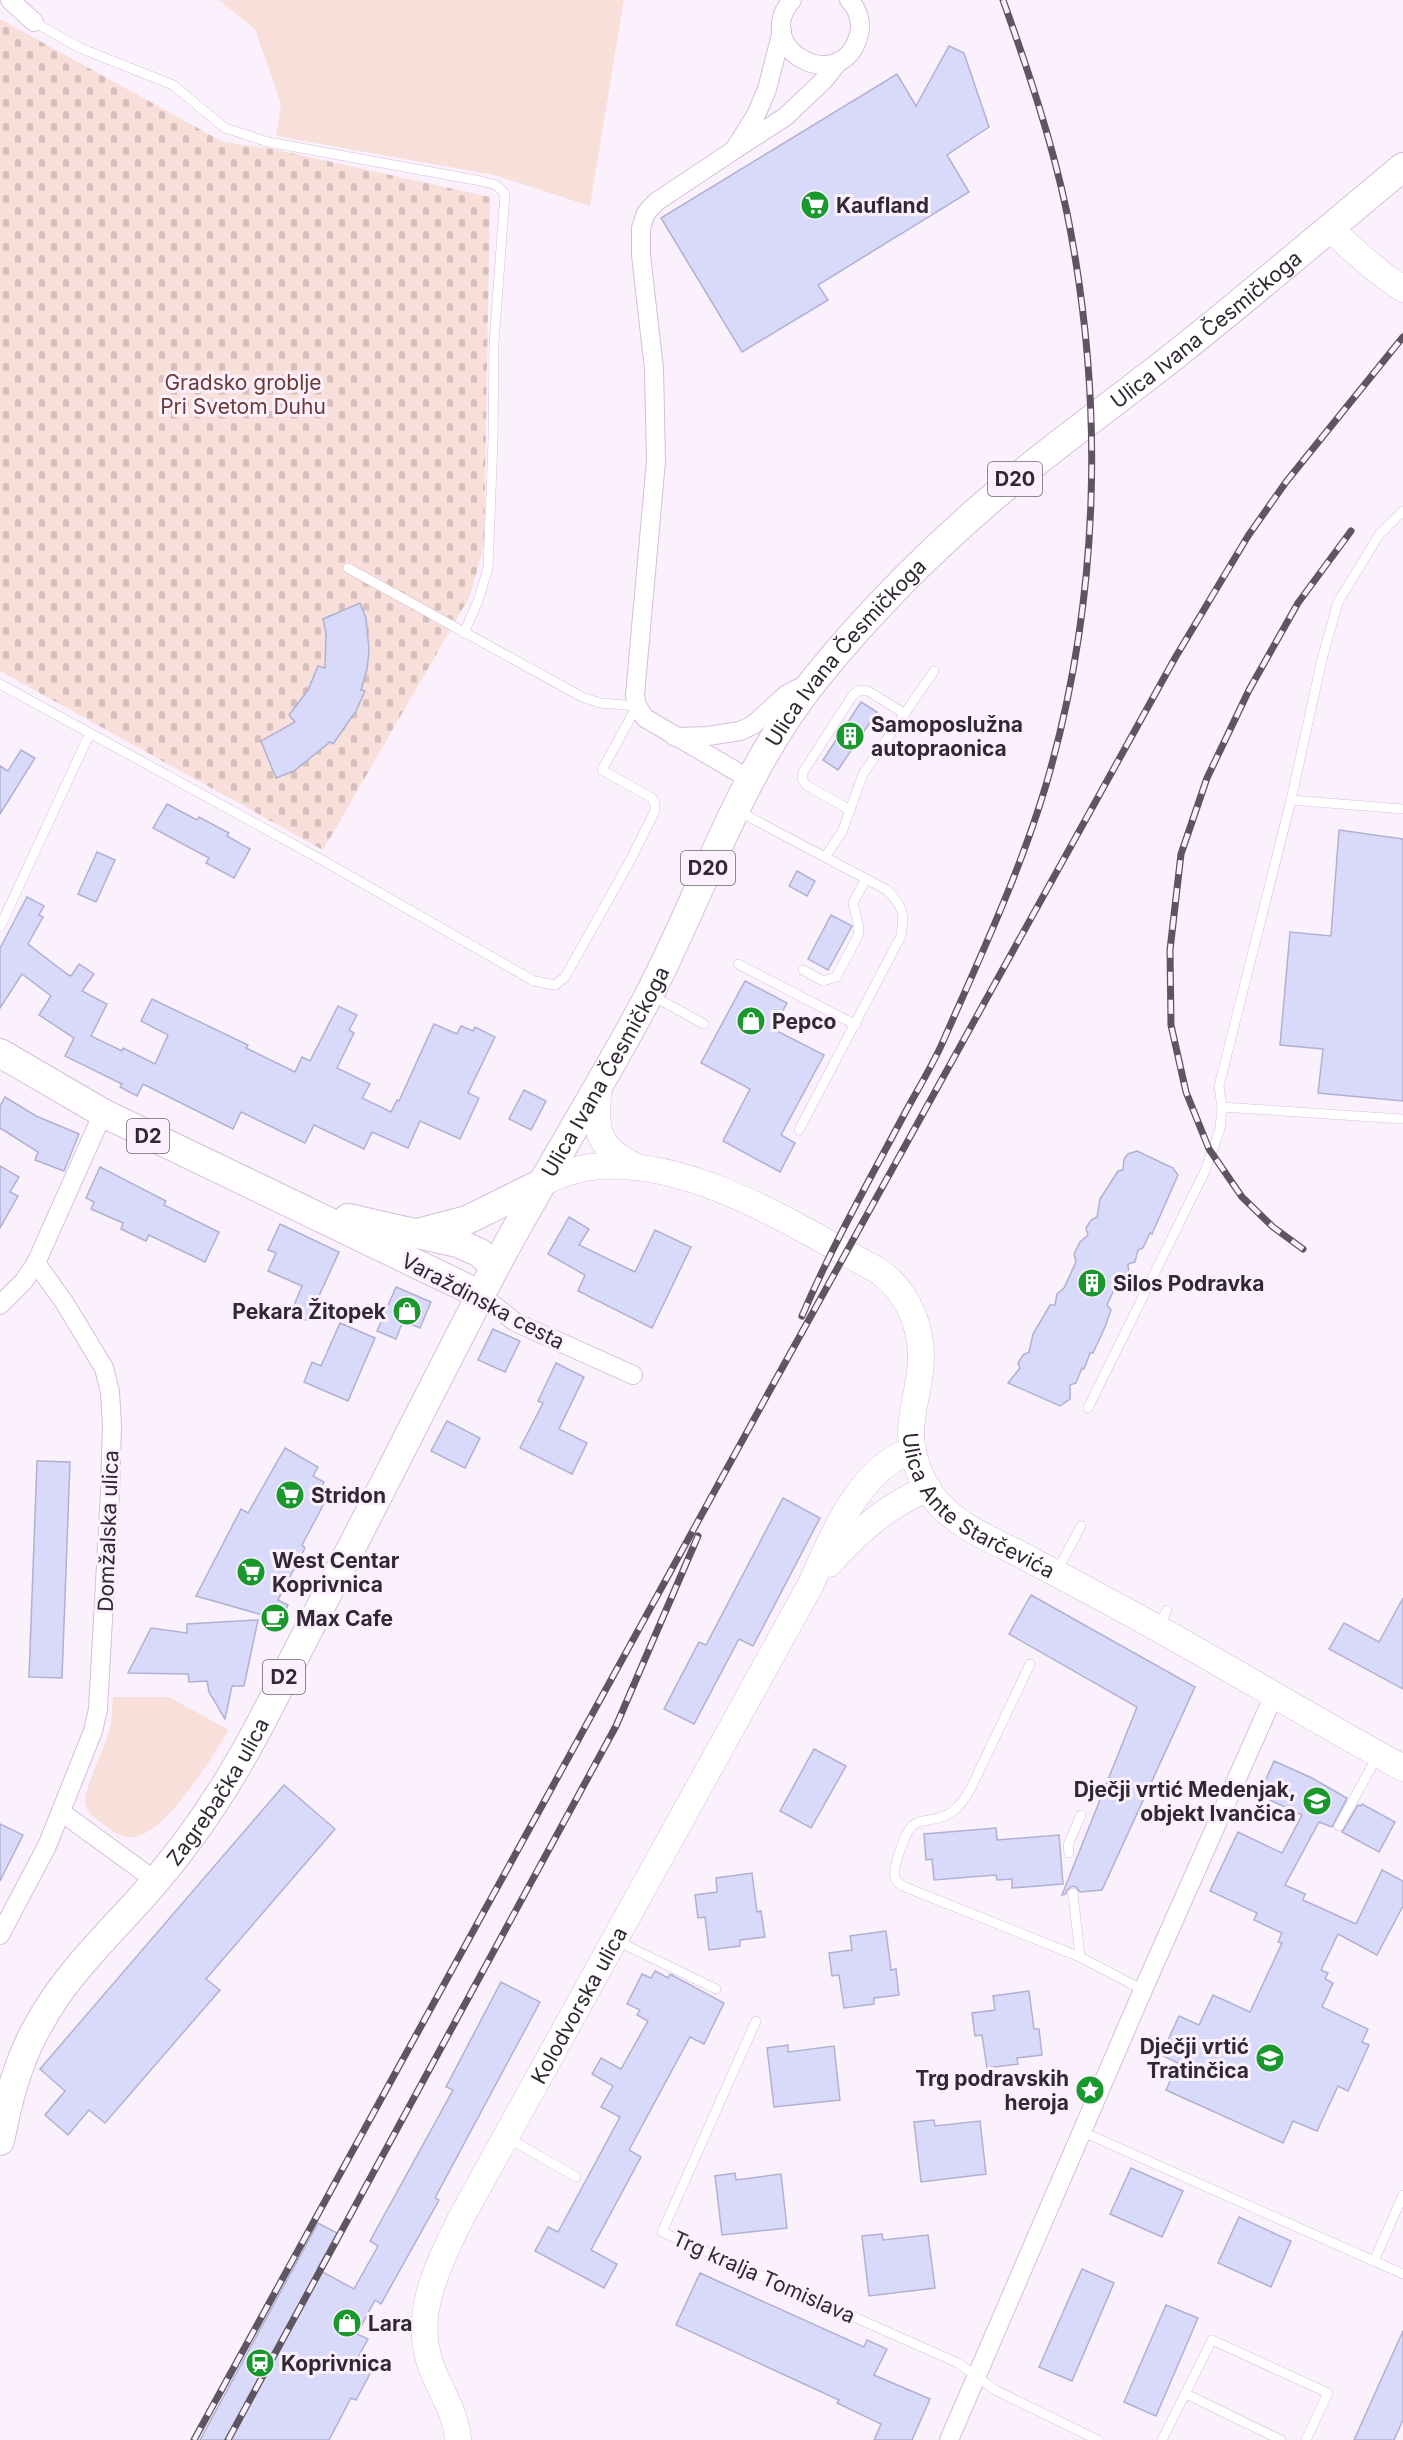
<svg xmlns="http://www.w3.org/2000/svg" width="1403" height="2440" font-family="Inter,sans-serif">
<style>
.green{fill:#f9dfda}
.cemetery{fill:url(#cemetery-stones)}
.building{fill:#d9daf9;stroke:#b0b1d2;stroke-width:1.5}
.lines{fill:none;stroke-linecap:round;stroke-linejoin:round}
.lane-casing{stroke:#d5bedb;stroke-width:10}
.street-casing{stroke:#d5bedb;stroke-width:20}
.secondary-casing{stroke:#d5bedb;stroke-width:27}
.primary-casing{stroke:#d5bedb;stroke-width:30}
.lane{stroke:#fff;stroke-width:9}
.street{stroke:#fff;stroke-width:18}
.secondary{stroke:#fff;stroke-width:26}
.primary{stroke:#fff;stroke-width:28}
.rail-casing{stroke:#5e5561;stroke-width:7}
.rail{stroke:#fbf1fd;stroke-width:4.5;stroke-dasharray:14;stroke-linecap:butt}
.labels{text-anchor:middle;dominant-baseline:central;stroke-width:6;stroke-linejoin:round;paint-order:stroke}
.shield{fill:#fbf1fd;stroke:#6e6470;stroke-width:1.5}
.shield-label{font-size:20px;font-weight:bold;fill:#312834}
.poi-label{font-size:21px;font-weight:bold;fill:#312834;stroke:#fbf1fd;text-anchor:start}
.street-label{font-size:21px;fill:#312834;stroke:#fbf1fd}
.park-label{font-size:21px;fill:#6c3a33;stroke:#fbf1fd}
</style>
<defs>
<pattern id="cemetery-stones" width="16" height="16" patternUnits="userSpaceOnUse" patternTransform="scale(1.5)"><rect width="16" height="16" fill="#f9dfda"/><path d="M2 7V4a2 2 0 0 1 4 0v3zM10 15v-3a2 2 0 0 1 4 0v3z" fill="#d6bfbc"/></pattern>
</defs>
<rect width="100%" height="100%" fill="#fbf1fd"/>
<g class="green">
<path d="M219,0h405l-34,206 -96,-31 -218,-39 5,-32 -26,-75z"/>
<path d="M113,1697h56l60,33c-16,26 -64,105 -96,107 -10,1 -16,-3 -24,-9 -10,-7 -22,-13 -24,-26 -2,-9 21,-58 25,-73 2,-10 2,-21 3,-32z"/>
</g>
<path class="cemetery" d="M0,19l223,123 50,7 217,48 -6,348 -14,51 -147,254 -323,-179z"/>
<g class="building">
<path d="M949,46l15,7 25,74 -42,28 22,37 -151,93 10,15 -86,52 -81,-134 236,-144 19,32z"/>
<path d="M360,603l6,15 3,32 -2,19 -6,21 4,1 -9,20 -23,33 -3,-2 -36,29 -18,7 -15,-37 34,-19 -6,-7 19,-25 10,-24 7,2 1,-35 -3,-14z"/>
<path d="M861,702l16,10 -39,58 -15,-10z"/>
<path d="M21,750l14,8 -35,56v-48l8,5z"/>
<path d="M167,804l30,16 2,-3 30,16 -2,3 23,13 -16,29 -28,-15 3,-5 -56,-30z"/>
<path d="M1339,830l64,9v262l-85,-8 5,-44 -43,-4 10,-113 41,4z"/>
<path d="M97,852l18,8 -19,42 -18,-8z"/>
<path d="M797,871l18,10 -8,15 -18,-10z"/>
<path d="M27,897l17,9 -5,9 4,2 -15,27 39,30 4,2 8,-12 15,10 -12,17 25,13 -16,32 31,15 1,-3 32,16 13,-29 -27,-14 11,-22 96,46 -2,3 49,24 7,-15 8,4 28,-55 19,9 -8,15 5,3 -17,35 33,16 -8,14 29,14 6,-12 2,1 35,-77 23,10 4,-8 12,5 2,-4 20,10 -27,56 11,5 -19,41 -40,-18 -12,27 -36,-16 -8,17 -50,-24 -9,18 -64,-31 -8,17 -90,-45 -6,12 -17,-9 2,-3 -57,-28 9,-18 -35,-23 12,-19 -29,-22 -22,34v-60z"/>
<path d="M831,915l21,11 -24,44 -20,-11z"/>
<path d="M745,981l42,22 -14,26 51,26 -43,80 14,8 -15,29 -57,-31 27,-52 -49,-26z"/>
<path d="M524,1090l22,11 -15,29 -22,-11z"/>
<path d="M5,1097l31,19 43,18 -15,37 -29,-11 3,-8 -38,-24v-22z"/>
<path d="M1137,1151l36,17 5,7 -26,59 -2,-1 -7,15 -5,2 -3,12 -7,2 1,11 -11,6 -11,24 4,5 -6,17 -12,26h-3l-6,16 -2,-1 -6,15 -6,2v14l-10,7 -52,-23 12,-15 -2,-5 5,-8 6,-3 4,-18 17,-29h5l2,-11 7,-6 12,-26 -2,-8 6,-12 8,-7 -2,-7 5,-8 6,-3 3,-18 18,-28 5,-1 1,-11 4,-5z"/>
<path d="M0,1166l19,11 -9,15 8,4 -18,32z"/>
<path d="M100,1167l66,34 -2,4 55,27 -14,30 -56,-27 -3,6 -25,-12 2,-6 -32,-14 3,-7 -8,-4z"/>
<path d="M569,1217l20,12 -10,16 56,27 20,-42 36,17 -39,81 -74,-37 7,-16 -37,-21z"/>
<path d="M280,1224l59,28 -31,68h-6l-12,-5 12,-29 -34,-15 8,-18 -8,-3z"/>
<path d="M396,1287l35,15 -11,26 -17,-7 -7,18 -19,-8z"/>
<path d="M340,1323l35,15 -27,63 -44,-19 8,-20 9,4z"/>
<path d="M493,1329l27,12 -15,31 -27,-12z"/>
<path d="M556,1363l28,14 -25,52 28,14 -15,31 -52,-26 23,-45 -5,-2z"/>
<path d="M447,1421l33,17 -15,30 -34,-17z"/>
<path d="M285,1448l33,19 -5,9 11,6 -4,8 8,6 -26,49 3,3 -27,52 10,5 -8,15 -84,-24 45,-87 7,4z"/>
<path d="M37,1461l33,1 -8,216 -33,-1z"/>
<path d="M783,1498l37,20 -67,128 -14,-7 -45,85 -30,-15 35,-67 7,3z"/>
<path d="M1031,1595l164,92 -93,203 -22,2 -4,-5 -4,-1 -5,4 -1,4 -4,1 75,-188 -128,-73z"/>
<path d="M1403,1598v91l-74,-40 15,-26 35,19z"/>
<path d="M258,1620l-14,66h-12l-7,33 -16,-27 -2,-11 -18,1 -1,-8 -60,-1 23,-45 36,5v-9z"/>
<path d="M814,1749l32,17 -35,62 -31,-17z"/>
<path d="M1274,1761l38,17 35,20 -15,29 -13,-5 -34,63 20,9 -2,6 53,24 26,-54 21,11v25l-26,49 -39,-21 -17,36 7,3 -3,6 8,4 -11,24 46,22 -6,13 7,3 -21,46 -10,-5 -21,45 -24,-10 -10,22 -117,-53 12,-27 -17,-8 18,-39 20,9 14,-30 37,17 32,-69 -4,-1 4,-9 -28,-13 3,-7 -47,-22 28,-59 44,21 20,-38 -43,-20z"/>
<path d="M284,1785l51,44 -129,150 14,11 -115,133 -16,-13 -21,25 -23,-20 20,-24 -25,-22z"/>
<path d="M1362,1804l33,18 -16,30 -37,-20 16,-27 3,1z"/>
<path d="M0,1824l23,11 -23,46z"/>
<path d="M996,1828l1,12 62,-5 4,49 -51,4v-9l-15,1 -1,-5 -62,5 -2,-21 -6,1 -2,-26z"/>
<path d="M752,1873l5,39 4,-1 4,26 -25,3v6l-31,4 -4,-33 -7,1 -3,-23 22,-3 -1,-14z"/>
<path d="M886,1931l5,39 5,-1 3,26 -25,3v6l-30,4 -5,-33 -7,1 -3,-23 23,-3 -2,-14z"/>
<path d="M655,1971l13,7 2,-4 54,29 -20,41 -14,-7 -61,113 12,7 -50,93 26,14 -13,24 -69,-37 13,-24 10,5 62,-115 -19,-10 12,-21 -21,-12 9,-16 20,11 27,-48 -11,-6 3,-5 -13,-6 15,-30 9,4z"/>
<path d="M501,1982l39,20 -105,196 4,2 -58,104 -6,-4 -18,34 11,5 -12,22 16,9 -16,30 -5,-2 -22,42h-129l118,-217 19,10 -20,36 37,20 24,-43 -8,-5 83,-151 -7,-3z"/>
<path d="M1029,1991l5,38h5l3,26 -25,3 1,6 -31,4 -5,-33 -7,1 -3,-23 23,-3 -2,-14z"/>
<path d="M788,2045v7l46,-6 6,54 -66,7 -7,-59z"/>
<path d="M934,2120l1,6 45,-5 6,53 -65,8 -7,-60z"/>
<path d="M1131,2168l52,23 -21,46 -52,-23z"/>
<path d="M735,2173l1,7 45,-6 6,54 -65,7 -7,-59z"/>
<path d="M1239,2217l52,24 -20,46 -53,-24z"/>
<path d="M882,2234l1,6 45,-5 7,53 -66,8 -7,-60z"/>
<path d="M1082,2269l32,14 -42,98 -33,-14z"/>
<path d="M700,2273l164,74 3,-7 20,9 -13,26 56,24 -18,41h-38l7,-16 -44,-21 2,-3 -163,-75z"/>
<path d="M1166,2305l32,13 -42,98 -32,-14z"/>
<path d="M1403,2331v89l-9,20h-40z"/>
</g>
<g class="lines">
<g class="lane-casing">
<g id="lane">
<path d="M34,22l46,26 93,37 52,43 43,14 213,39 15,4 9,9 -11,149 -1,98 -5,127 -10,33 -14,32"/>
<path d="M1403,511l-24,24 -41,67 -16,57 -31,141 -72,286 3,21 181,12"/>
<path d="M0,684l322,176 212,121 21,4 10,-8 65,-116 25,-50v-7l-3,-6 -50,-28 35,-64 -37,-3 -18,-6 -234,-129"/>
<path d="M1291,800l112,9"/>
<path d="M850,810l-44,-25 -4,-6 1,-7 50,-77 7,-5 8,1 37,23"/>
<path d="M738,811l149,79c16,16 18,24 14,46l-102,194"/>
<path d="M825,857l17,-25 21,-58 71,-103"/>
<path d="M0,927l90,-194"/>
<path d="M738,964l118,61"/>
<path d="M803,970l20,11 13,-4 22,-41 1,-9 -6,-24 13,-24"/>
<path d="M651,995l53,29"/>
<path d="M1088,1408l117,-237 15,-42 2,-22"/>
<path d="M1057,1571l24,-45"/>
<path d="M1158,1626l9,-16"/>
<path d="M1030,1664l-59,124c-11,19 -19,29 -42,32 -6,1 -12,1 -17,6 -7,7 -20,43 -17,52 2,5 6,7 10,9l175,70 63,33"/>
<path d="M1339,1826l39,-71"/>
<path d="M1069,1853l-1,-8 13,-30"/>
<path d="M1073,1893l7,64"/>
<path d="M617,1941l99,48"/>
<path d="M756,2021l-94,211 296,131 37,27 103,50"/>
<path d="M1083,2132l320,142"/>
<path d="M508,2138l68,39"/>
<path d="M1374,2261l29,-66"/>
<path d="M1186,2394l95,46"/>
<path d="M1162,2440l50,-100 116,53 -22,47"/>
</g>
</g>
<g class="street-casing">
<g id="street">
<path d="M10,0l24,22"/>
<path d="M792,0c-43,49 51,99 67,34 3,-12 -1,-25 -10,-34"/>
<path d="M782,31l-15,58 -11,26 -22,35 51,-33 39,-37 15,-19"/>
<path d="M734,150l-78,52 -10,11 -5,15v27l13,114 2,92 -21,234 2,11 8,12 106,62"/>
<path d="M675,737l33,-1 32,-5 13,-6 34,-31 18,-9"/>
<path d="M481,1295l34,27 118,53"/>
<path d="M0,1305l24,-24 12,-18 67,-150"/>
<path d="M61,1812l95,69"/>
<path d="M0,1935l47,-89 46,-115 5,-22 12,-216 2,-68 -2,-33 -6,-24 -40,-66 -28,-39"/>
<path d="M949,2440l194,-450 131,-295"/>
</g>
</g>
<g class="secondary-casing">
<g id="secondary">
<path d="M1330,228c23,23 46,43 73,61"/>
<path d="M599,1085c-5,42 -4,63 38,82"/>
<path id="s1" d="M544,1182c15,-7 30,-13 47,-15 99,-11 204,59 288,104 31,23 46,62 41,100 -2,21 -9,41 -9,62 0,22 9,46 22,64 23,30 62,44 94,61 31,16 62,33 92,49 96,52 189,109 284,161"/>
<path d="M829,1564c32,-35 55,-56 99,-76"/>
<path id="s2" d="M458,2440c-2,-29 -19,-50 -28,-77 -17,-52 9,-99 31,-145l350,-634c21,-47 49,-117 102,-134"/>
</g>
</g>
<g class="primary-casing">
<g id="primary">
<path d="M0,1053l103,60 378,182"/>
<path d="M348,1218l110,25 22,10 15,14"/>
<path d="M421,1232l46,-12 77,-38"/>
<path id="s3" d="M0,2141c8,-41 18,-81 39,-117 26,-48 65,-85 101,-125 38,-42 73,-91 101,-140 25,-43 46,-88 69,-132 62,-117 120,-235 181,-352 50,-95 108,-185 158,-280 55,-106 91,-223 167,-317 54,-67 116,-129 182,-185 57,-48 118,-91 176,-137 77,-61 153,-126 229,-189"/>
</g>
</g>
<use href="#lane" class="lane"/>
<use href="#street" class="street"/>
<use href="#secondary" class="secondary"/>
<use href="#primary" class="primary"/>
<g class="rail-casing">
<g id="rail">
<path d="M1303,1249l-30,-22 -31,-30 -33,-48 -23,-57 -15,-67 -1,-75 11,-96 26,-76 42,-88 49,-87 53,-72"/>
<path d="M802,1316c30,-70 68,-137 104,-205 13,-24 28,-48 39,-74 36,-82 75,-165 101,-252 54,-185 59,-383 21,-572 -15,-72 -39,-143 -64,-213"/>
<path d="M194,2440l576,-1050 405,-732 73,-122 38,-54 117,-145"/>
<path d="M228,2440l388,-714 82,-190"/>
</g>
</g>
<use href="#rail" class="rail"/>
</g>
<defs>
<g id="supermarket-disc" transform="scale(1.5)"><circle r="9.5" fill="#19992d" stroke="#fbf1fd"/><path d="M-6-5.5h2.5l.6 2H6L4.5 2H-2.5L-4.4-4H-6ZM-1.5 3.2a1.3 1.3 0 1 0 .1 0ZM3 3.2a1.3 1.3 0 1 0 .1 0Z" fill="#fff"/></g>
<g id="building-disc" transform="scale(1.5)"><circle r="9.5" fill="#19992d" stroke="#fbf1fd"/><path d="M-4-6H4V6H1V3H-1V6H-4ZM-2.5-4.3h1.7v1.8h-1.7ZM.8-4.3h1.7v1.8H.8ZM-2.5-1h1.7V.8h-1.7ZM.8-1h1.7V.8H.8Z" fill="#fff"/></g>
<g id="shop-disc" transform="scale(1.5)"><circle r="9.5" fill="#19992d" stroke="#fbf1fd"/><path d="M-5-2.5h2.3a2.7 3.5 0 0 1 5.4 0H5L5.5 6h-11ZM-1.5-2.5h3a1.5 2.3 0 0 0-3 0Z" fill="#fff"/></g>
<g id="cafe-disc" transform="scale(1.5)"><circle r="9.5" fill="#19992d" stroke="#fbf1fd"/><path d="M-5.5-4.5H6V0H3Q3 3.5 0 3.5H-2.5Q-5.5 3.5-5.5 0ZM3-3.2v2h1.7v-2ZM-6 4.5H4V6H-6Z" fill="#fff"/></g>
<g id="school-disc" transform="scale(1.5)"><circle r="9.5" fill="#19992d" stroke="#fbf1fd"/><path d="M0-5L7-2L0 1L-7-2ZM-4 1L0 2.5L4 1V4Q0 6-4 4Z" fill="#fff"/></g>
<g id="sight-disc" transform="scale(1.5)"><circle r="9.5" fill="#19992d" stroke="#fbf1fd"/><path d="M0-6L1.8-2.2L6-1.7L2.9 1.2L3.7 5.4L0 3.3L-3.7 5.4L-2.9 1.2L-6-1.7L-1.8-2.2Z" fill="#fff"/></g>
<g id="station-disc" transform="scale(1.5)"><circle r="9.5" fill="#19992d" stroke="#fbf1fd"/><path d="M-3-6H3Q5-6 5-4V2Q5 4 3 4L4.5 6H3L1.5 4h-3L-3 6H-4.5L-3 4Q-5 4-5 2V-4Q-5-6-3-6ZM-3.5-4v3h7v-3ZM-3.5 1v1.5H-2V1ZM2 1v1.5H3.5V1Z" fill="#fff"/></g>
</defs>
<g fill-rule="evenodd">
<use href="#supermarket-disc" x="815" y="205"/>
<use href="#building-disc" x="850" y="736"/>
<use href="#shop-disc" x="751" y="1021"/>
<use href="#building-disc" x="1092" y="1283"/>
<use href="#shop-disc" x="407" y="1311"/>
<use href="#supermarket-disc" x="290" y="1495"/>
<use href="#supermarket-disc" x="251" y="1572"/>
<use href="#cafe-disc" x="275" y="1618"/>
<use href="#school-disc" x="1317" y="1801"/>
<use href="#school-disc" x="1270" y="2058"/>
<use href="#sight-disc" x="1090" y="2090"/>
<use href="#shop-disc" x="347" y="2323"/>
<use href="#station-disc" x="260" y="2363"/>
</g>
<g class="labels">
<g class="shield">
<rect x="988" y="462" width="54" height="34" rx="4.5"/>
<rect x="681" y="851" width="54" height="34" rx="4.5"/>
<rect x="127" y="1119" width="42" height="34" rx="4.5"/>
<rect x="263" y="1660" width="42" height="34" rx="4.5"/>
</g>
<g class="shield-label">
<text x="1015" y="479">D20</text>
<text x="708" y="868">D20</text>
<text x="148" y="1136">D2</text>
<text x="284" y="1677">D2</text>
</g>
<g class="poi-label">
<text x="836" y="205">Kaufland</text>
<text x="871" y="724">Samoposlužna<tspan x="871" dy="24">autopraonica</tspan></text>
<text x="772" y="1021">Pepco</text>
<text x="1113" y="1283">Silos Podravka</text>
<text x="386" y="1311" text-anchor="end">Pekara Žitopek</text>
<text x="311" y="1495">Stridon</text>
<text x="272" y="1560">West Centar<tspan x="272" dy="24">Koprivnica</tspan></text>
<text x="296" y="1618">Max Cafe</text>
<text x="1296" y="1789" text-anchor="end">Dječji vrtić Medenjak,<tspan x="1296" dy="24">objekt Ivančica</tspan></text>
<text x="1249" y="2046" text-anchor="end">Dječji vrtić<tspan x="1249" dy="24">Tratinčica</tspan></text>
<text x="1069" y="2078" text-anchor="end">Trg podravskih<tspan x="1069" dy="24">heroja</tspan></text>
<text x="368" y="2323">Lara</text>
<text x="281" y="2363">Koprivnica</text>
</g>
<g class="street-label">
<text stroke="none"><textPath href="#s3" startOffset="2208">Ulica Ivana Česmičkoga</textPath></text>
<text stroke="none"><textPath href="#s3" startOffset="1722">Ulica Ivana Česmičkoga</textPath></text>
<text stroke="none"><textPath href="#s3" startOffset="1236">Ulica Ivana Česmičkoga</textPath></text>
<text transform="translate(483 1301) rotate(28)">Varaždinska cesta</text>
<text stroke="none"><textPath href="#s1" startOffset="642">Ulica Ante Starčevića</textPath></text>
<text transform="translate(108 1531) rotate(-88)">Domžalska ulica</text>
<text stroke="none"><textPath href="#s3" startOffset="418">Zagrebačka ulica</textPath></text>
<text stroke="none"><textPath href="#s2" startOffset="478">Kolodvorska ulica</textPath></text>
<text transform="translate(764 2277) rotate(24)">Trg kralja Tomislava</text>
</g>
<g class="park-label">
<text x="243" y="382">Gradsko groblje<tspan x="243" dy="24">Pri Svetom Duhu</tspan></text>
</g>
</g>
</svg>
